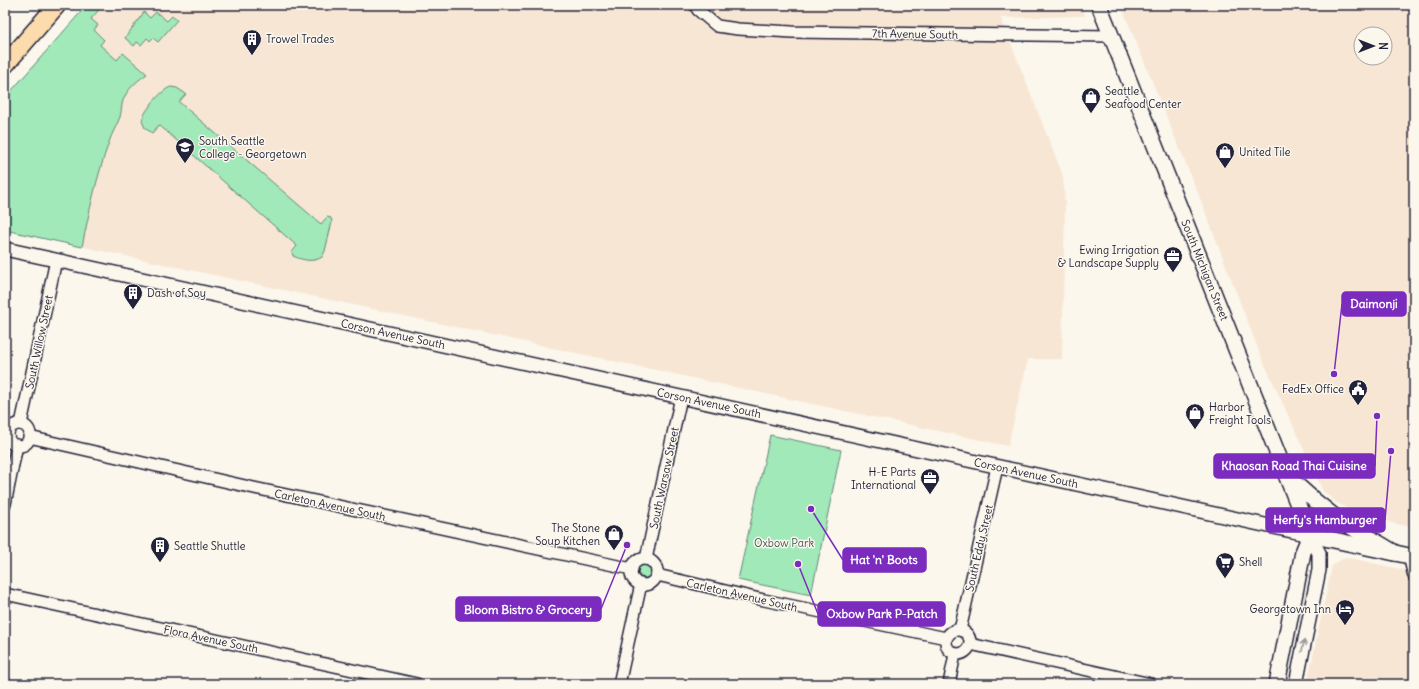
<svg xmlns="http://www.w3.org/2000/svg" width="1419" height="689" font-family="Delius,sans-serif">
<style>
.built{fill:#f7e6d4;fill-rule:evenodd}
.green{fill:#a1e9b8;stroke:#62867a}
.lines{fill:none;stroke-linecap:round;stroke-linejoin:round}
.minor-casing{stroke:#22223b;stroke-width:14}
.tertiary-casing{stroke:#22223b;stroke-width:16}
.secondary-casing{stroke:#22223b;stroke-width:18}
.primary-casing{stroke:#22223b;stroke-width:20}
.minor{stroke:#fbf7ec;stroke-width:11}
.tertiary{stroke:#fbf7ec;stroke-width:13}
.secondary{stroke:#fbf7ec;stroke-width:15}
.primary{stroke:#fcdcac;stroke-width:17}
.rail{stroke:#22223b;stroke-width:3}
.oneway{stroke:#99979c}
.labels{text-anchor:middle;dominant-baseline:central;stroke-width:3;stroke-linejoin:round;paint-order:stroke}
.street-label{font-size:11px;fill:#22223b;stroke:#fbf7ec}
.poi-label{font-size:11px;fill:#22223b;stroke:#fbf7ec;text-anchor:start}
.park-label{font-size:11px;fill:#42545a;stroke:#fbf7ec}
.leader{fill:none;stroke:#7b2cbf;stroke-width:1.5}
.callout-dot{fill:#7b2cbf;stroke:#fbf7ec;stroke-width:1.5}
.callout{fill:#7b2cbf;stroke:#7b2cbf;stroke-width:1.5}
.callout-label{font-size:12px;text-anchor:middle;font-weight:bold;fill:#fff}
</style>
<rect width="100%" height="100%" fill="#fbf7ec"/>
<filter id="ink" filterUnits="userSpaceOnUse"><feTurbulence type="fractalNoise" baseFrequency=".025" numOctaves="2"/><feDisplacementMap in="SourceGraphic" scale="8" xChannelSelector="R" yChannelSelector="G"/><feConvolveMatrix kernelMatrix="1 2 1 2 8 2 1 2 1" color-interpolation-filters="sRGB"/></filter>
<g filter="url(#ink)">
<g class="built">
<path d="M87,5h994l4,11 -84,2 62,158 2,28 -3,155h-34l-20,87 -1003,-216v-132z"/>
<path d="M1121,5h293v523l-56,-13 -22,-13 -13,-11 -63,-137 -57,-148zM1361,34h24v24h-24z"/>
<path d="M1345,557l69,15v112h-107l25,-118z"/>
</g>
<g class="green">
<path d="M87,5h16l-12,14 7,6 -4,5 10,10 -4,5 17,15 6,-7 24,21c-9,6 -17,13 -22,22 -4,7 -3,14 -5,21 -3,8 -8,16 -11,25 -12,34 -20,70 -27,105l-77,-17v-132z"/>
<path d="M144,12l6,6 6,-6 11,9 5,-5 5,4 -19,22 -5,-4 -3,3 -3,-3 -6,7 -4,-3 -3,4 -9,-8z"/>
<path d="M171,87l6,1 9,6 -7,8 142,122 6,-7 4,1 1,4 -7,29 -3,6c-9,6 -20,3 -29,-1l-1,-4 5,-6 -138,-121 -7,8 -7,-5 -3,-7c1,-9 20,-32 29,-34z"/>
<path d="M770,435l71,15 -30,145 -73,-15z"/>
<circle cx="645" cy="571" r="7"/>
</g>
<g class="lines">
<g class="minor-casing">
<g id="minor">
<path d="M695,5l3,5 19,16 21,3 54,3 320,4"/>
<path d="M21,424l35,-164"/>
<circle cx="19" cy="435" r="11"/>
<path d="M29,437l225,51 378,81"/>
<path d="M5,504l12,-59"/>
<path d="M1409,556l5,20"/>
<path d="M646,559l35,-162"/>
<circle cx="644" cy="572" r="13"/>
<path d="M657,575l107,25 182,38"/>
<path d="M5,594l412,90"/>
<circle cx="958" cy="642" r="12"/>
<path d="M960,630l37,-163"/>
<path d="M970,644l181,40"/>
<path d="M619,684l22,-100"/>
<path d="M949,684l6,-30"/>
</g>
</g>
<g class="tertiary-casing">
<path id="tertiary" d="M5,249l1305,286 9,18v17l-23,114"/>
</g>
<g class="secondary-casing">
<g id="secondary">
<path d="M1099,5l211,530"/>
<path d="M1289,478l26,23 20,16 60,36"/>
<path d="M1310,535l104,22"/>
<path d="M1277,684l26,-132 7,-17"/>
</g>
</g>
<g class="primary-casing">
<path id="primary" d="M5,65l52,-60"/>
</g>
<use href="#minor" class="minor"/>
<use href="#tertiary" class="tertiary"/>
<use href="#secondary" class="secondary"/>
<use href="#primary" class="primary"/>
<path class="rail" d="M5,6l1,-1"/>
</g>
<defs><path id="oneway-shaft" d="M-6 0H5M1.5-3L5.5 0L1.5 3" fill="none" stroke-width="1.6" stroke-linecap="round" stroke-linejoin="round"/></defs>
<use class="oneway" href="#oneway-shaft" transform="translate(1303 646) rotate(-78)"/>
</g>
<defs>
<g id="building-pin" transform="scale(1)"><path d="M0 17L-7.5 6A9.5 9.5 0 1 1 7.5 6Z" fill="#22223b" stroke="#fbf7ec"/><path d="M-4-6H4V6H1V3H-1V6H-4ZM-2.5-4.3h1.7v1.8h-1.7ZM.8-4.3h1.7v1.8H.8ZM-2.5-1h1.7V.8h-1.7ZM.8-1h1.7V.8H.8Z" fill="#fff"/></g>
<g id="shop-pin" transform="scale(1)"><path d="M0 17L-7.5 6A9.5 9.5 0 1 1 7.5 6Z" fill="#22223b" stroke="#fbf7ec"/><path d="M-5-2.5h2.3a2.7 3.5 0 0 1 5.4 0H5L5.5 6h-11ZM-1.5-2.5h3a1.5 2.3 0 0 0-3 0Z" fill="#fff"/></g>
<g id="university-pin" transform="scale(1)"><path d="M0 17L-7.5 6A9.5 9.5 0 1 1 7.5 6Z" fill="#22223b" stroke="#fbf7ec"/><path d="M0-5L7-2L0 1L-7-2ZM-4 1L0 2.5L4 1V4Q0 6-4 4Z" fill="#fff"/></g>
<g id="office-pin" transform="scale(1)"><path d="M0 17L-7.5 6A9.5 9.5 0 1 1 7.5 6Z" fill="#22223b" stroke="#fbf7ec"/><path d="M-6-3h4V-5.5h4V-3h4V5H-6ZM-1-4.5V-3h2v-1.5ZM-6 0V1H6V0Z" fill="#fff"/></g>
<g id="civic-pin" transform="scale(1)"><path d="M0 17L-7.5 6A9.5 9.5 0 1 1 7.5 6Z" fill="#22223b" stroke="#fbf7ec"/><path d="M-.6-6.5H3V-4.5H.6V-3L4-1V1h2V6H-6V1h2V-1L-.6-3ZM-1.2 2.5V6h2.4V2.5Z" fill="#fff"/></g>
<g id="supermarket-pin" transform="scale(1)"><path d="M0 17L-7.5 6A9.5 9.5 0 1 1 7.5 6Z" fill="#22223b" stroke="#fbf7ec"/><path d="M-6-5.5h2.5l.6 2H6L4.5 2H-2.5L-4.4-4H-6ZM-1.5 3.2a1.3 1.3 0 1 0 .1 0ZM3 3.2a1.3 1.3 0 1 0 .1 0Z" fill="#fff"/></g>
<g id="hotel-pin" transform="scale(1)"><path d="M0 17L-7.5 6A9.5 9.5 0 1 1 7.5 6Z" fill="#22223b" stroke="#fbf7ec"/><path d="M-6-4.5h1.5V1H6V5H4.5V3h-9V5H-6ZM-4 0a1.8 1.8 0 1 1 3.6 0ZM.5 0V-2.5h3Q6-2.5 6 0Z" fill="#fff"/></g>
</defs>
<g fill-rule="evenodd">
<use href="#building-pin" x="252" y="39"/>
<use href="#shop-pin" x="1091" y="97"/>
<use href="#university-pin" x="185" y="147"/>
<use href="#shop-pin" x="1225" y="152"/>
<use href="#office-pin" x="1173" y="256"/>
<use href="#building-pin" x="133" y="293"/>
<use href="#civic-pin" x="1358" y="389"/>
<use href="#shop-pin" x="1195" y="413"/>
<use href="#office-pin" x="930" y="478"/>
<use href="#shop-pin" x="614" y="534"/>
<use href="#building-pin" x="160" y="546"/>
<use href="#supermarket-pin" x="1225" y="562"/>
<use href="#hotel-pin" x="1345" y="609"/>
</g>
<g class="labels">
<g class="street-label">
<text transform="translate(915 34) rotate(1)">7th Avenue South</text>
<text transform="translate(1205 270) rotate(68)">South Michigan Street</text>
<text transform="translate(393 334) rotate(12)">Corson Avenue South</text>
<text transform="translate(39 342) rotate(-78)">South Willow Street</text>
<text transform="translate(709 403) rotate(12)">Corson Avenue South</text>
<text transform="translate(1026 473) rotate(12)">Corson Avenue South</text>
<text transform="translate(664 478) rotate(-78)">South Warsaw Street</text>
<text transform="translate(330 505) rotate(12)">Carleton Avenue South</text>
<text transform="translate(979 548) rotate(-77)">South Eddy Street</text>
<text transform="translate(742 595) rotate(13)">Carleton Avenue South</text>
<text transform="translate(211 639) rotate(12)">Flora Avenue South</text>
</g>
<g class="poi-label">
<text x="266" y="39">Trowel Trades</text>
<text x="1105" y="91">Seattle<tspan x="1105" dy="13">Seafood Center</tspan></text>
<text x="199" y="141">South Seattle<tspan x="199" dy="13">College - Georgetown</tspan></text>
<text x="1239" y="152">United Tile</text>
<text x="1159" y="250" text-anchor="end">Ewing Irrigation<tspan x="1159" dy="13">&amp; Landscape Supply</tspan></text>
<text x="147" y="293">Dash of Soy</text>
<text x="1344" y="389" text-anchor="end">FedEx Office</text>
<text x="1209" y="407">Harbor<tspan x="1209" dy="13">Freight Tools</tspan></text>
<text x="916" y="472" text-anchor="end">H-E Parts<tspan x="916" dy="13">International</tspan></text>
<text x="600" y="528" text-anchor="end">The Stone<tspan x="600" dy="13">Soup Kitchen</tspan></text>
<text x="174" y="546">Seattle Shuttle</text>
<text x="1239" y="562">Shell</text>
<text x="1331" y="609" text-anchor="end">Georgetown Inn</text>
</g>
<g class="park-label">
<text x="784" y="543">Oxbow Park</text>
</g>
</g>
<path class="leader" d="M1334 374L1342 304M1377 416L1375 466M1391 451L1385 520M811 509L843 560M627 545L601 609M798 564L818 614"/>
<g class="callout-dot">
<circle cx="1334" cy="374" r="4"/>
<circle cx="1377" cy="416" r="4"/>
<circle cx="1391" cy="451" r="4"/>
<circle cx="811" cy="509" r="4"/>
<circle cx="627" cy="545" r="4"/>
<circle cx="798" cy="564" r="4"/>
</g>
<g class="callout">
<rect x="1342" y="292" width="64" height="24" rx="4"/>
<rect x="1214" y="454" width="161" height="24" rx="4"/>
<rect x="1266" y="508" width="119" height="24" rx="4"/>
<rect x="843" y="548" width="83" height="24" rx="4"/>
<rect x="456" y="597" width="145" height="24" rx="4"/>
<rect x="818" y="602" width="127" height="24" rx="4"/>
</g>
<g class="callout-label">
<text x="1374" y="308">Daimonji</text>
<text x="1294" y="470">Khaosan Road Thai Cuisine</text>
<text x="1325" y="524">Herfy's Hamburger</text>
<text x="884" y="564">Hat 'n' Boots</text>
<text x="528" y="614">Bloom Bistro &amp; Grocery</text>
<text x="882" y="618">Oxbow Park P-Patch</text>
</g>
<rect width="1419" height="689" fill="none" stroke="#fbf7ec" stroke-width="20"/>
<rect x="10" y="10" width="1399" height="669" fill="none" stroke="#22223b" stroke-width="1.5" filter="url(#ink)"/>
<g transform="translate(1373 46) rotate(90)"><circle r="19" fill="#fbf7ec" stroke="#a4a2a5"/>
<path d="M0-3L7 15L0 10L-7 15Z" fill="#22223b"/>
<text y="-6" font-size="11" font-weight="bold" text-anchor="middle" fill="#22223b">N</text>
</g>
</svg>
